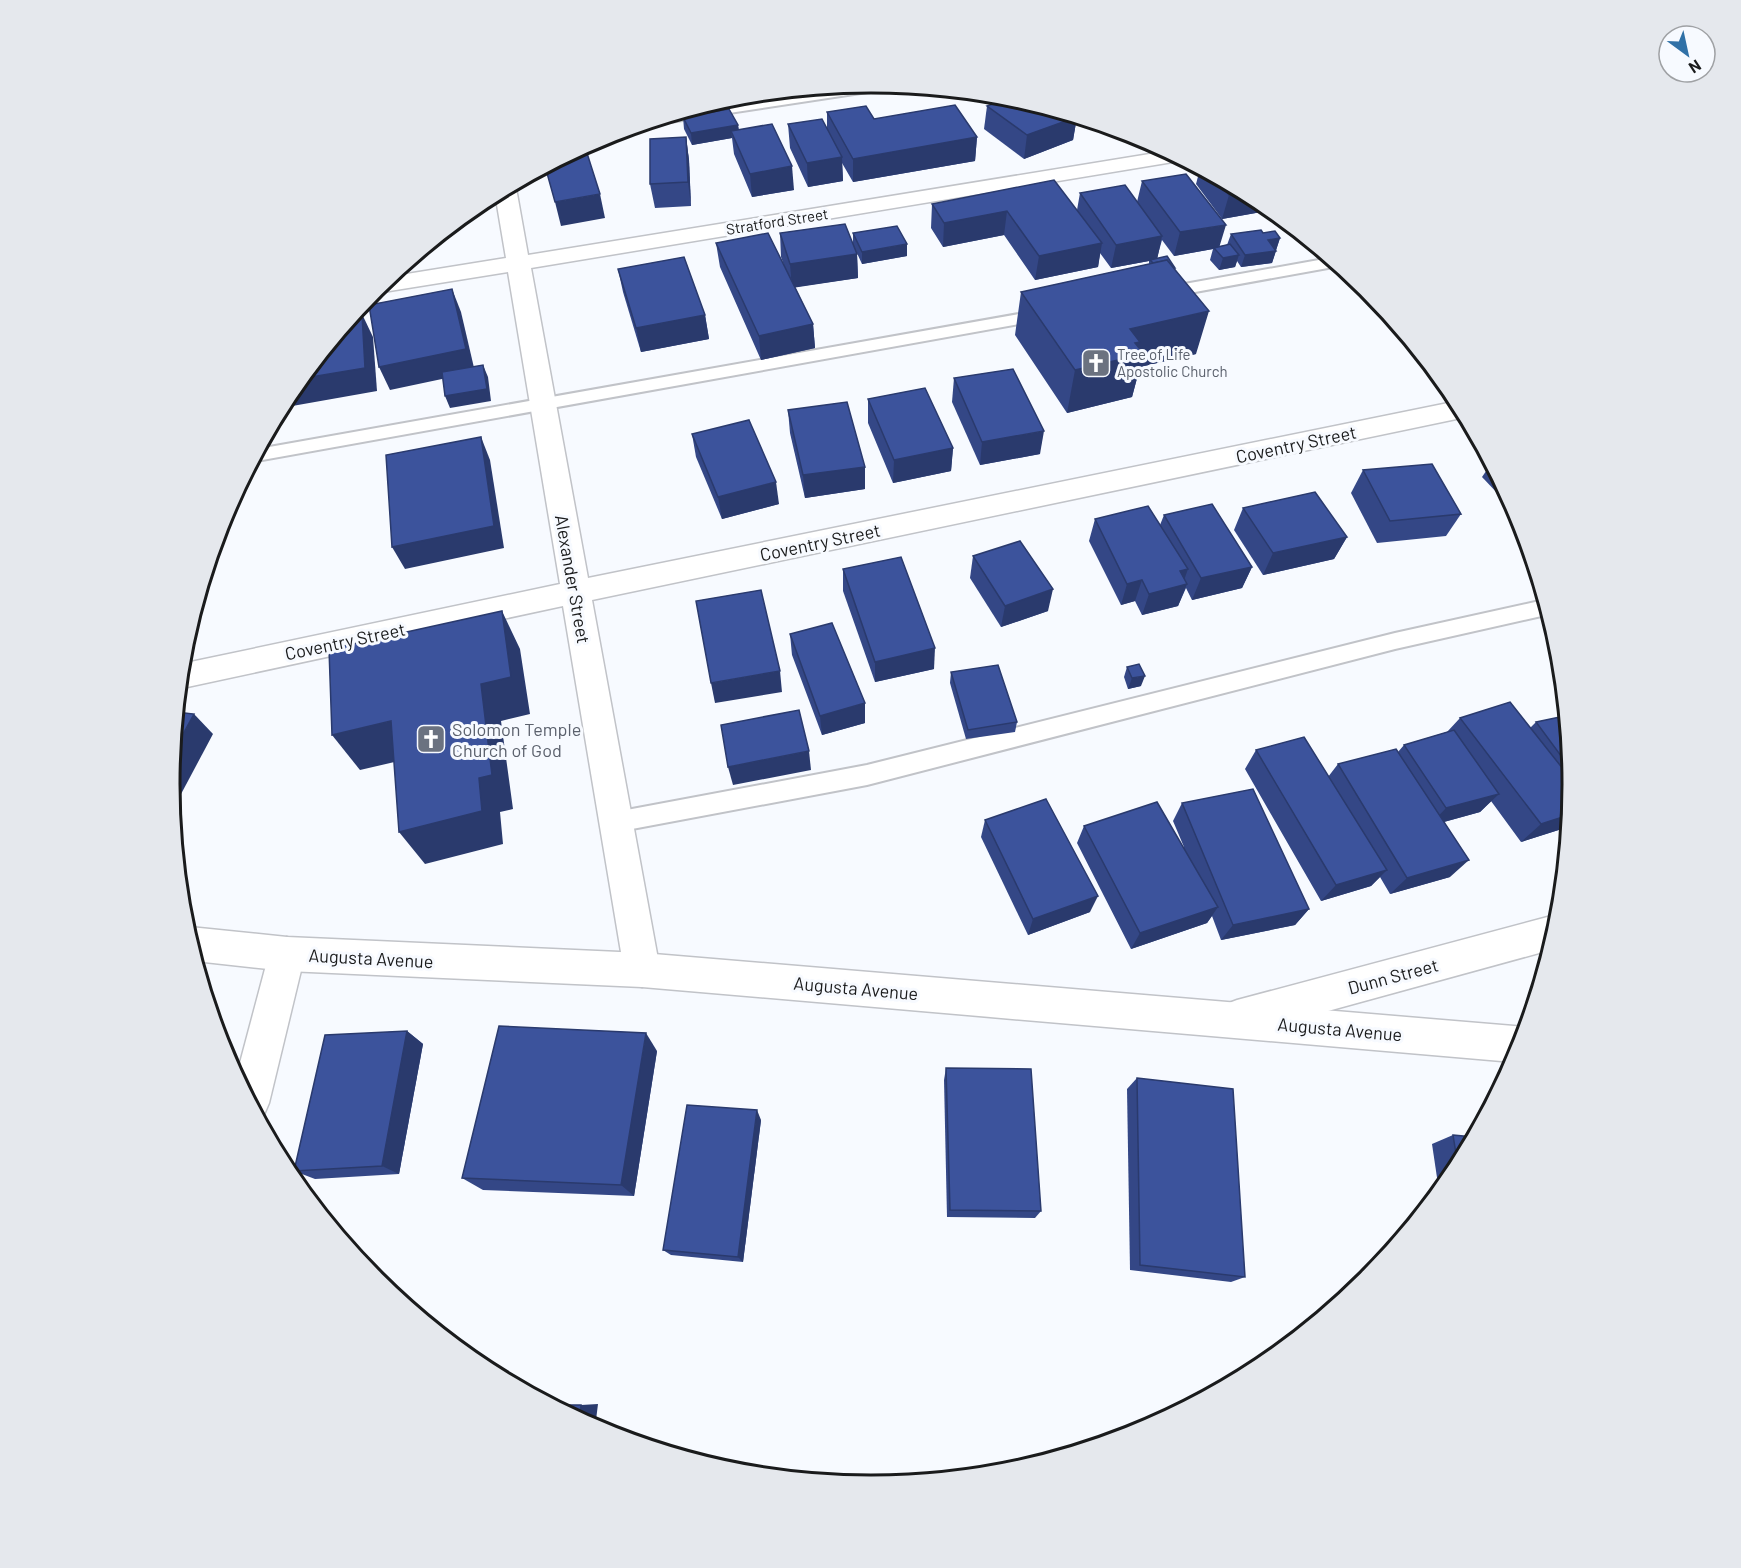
<svg xmlns="http://www.w3.org/2000/svg" width="1741" height="1568" font-family="Barlow,sans-serif">
<style>
.lines{fill:none;stroke-linecap:round;stroke-linejoin:round}
.lane-casing{stroke:#c1c3c8;stroke-width:4}
.street-casing{stroke:#c1c3c8;stroke-width:3}
.secondary-casing{stroke:#c1c3c8;stroke-width:3}
.lane{fill:#fff;fill-rule:evenodd}
.street{fill:#fff;fill-rule:evenodd}
.secondary{fill:#fff;fill-rule:evenodd}
.wall{fill:#344786}
.shaded-wall{fill:#2a3a6d}
.building{fill:#3c539c;stroke:#2a3a6d;stroke-width:1.5}
.labels{text-anchor:middle;dominant-baseline:central;stroke-width:6;stroke-linejoin:round;paint-order:stroke}
.far-street-label{font-size:15px;fill:#1a1b1c;stroke:#f7faff}
.far-worship-label{font-size:15px;fill:#5b616d;stroke:#f7faff;text-anchor:start}
.street-label{font-size:18px;fill:#1a1b1c;stroke:#f7faff}
.worship-label{font-size:18px;fill:#5b616d;stroke:#f7faff;text-anchor:start}
.rim{fill:none;stroke:#1a1b1c;stroke-width:3}
</style>
<rect width="100%" height="100%" fill="#f7faff"/>
<g class="lines">
<g class="lane-casing">
<g id="lane">
<path d="M882,84l25,2 -257,39 -5,-2 33,-10z"/>
<path d="M1330,258l9,8 -177,32 -8,-5 8,-5z"/>
<path d="M1047,309l6,1 2,4 -2,4 -802,144 7,-13z"/>
<path d="M1544,600l4,14 -2,1 -151,34 -528,136 -251,47 -8,-3 -4,-7 4,-7 8,-3 251,-47 528,-132z"/>
</g>
</g>
<g class="street-casing">
<g id="street">
<path d="M1168,151l17,9 -654,108 57,310 870,-177 8,16 -874,183 68,370 -5,12 -13,5 -13,-5 -5,-12 -61,-364 -385,83 3,-25 379,-80 -52,-312 -131,21 -6,-1 17,-15 118,-19 -11,-65 18,-9 3,4 12,67z"/>
<path d="M1555,915l4,2 -1,4 -8,29 -313,86 -13,-5 -6,-13 6,-13 13,-5z"/>
<path d="M287,937l13,5 5,12 -36,149 -6,14 -5,2 -22,-41 33,-124 5,-12z"/>
</g>
</g>
<g class="secondary-casing">
<path id="secondary" d="M190,927l97,10 355,16 884,74 -13,35 -871,-75 -355,-16 -92,-10 -10,-32z"/>
</g>
<use href="#lane" class="lane"/>
<use href="#street" class="street"/>
<use href="#secondary" class="secondary"/>
</g>
<g class="wall">
<path d="M987,106l90,11 -4,23 -49,19 -40,-30z"/>
<path d="M827,112l47,7 103,18 -2,24 -122,21 -11,-19 1,18 -35,6 -18,-39 -2,-24 39,4z"/>
<path d="M683,117l55,8 1,5 55,60 -42,7 -18,-43 -2,-16 -40,7 -8,-16z"/>
<path d="M1105,126l19,6 -12,2z"/>
<path d="M686,137l3,23 2,46 -36,2 -5,-24z"/>
<path d="M1200,169l61,32 7,6 -1,4 -45,8 -26,-35z"/>
<path d="M1142,181l78,65 7,-1 4,-11 32,-1 17,5 -8,25 -31,4 -4,-6 -2,6 -16,3 -9,-10 3,-11 -39,7 -12,-16 -5,18 18,11 21,85 -56,13 -8,30 -65,16 -52,-78 6,-43 128,-28v-3l-38,7 -11,-15 -2,14 -63,13 -31,-45 -61,12 -12,-19 1,-24 145,6 3,-17 57,9z"/>
<path d="M780,233l73,11v-11l54,23 -45,8 -6,-13 1,3 1,24 -63,9 18,37 2,24 -54,12 -41,-93 -4,-24 69,25 -4,-11z"/>
<path d="M618,269l87,46 4,24 -68,13 -18,-60z"/>
<path d="M954,378l86,76 -60,11 -28,-63z"/>
<path d="M868,399l85,49 -2,23 -58,12 -25,-60z"/>
<path d="M788,410l77,57v22l-60,9 -15,-65z"/>
<path d="M692,434l87,70 -57,15 -26,-62z"/>
<path d="M1491,464l28,52 -37,-39z"/>
<path d="M1363,470l98,44 -15,22 -69,7 -26,-50z"/>
<path d="M1243,508l104,29 -13,22 -71,16 -29,-45z"/>
<path d="M1164,515l88,52 -10,21 -50,12 -6,-12 -8,18 -36,9 -7,-14 -14,4 -32,-64 6,-22 65,6z"/>
<path d="M973,556l75,55 -47,16 -31,-49z"/>
<path d="M843,569l91,100 -59,13 -32,-91z"/>
<path d="M790,634l75,89 -43,12 -30,-80z"/>
<path d="M1127,667l14,19 -13,3 -4,-12z"/>
<path d="M951,672l66,50 -2,10 -49,7 -16,-56z"/>
<path d="M1565,716l7,68 -4,43 -47,15 -30,-41 -11,11 -36,10 6,55 -60,17 -10,-17 -9,9 -50,15 -76,-132 11,-19 72,27 10,-13 60,-12 6,-7 43,-13 13,-14 70,10 6,-6z"/>
<path d="M1182,803l127,106 -14,16 -74,15 -9,-24 -5,7 -76,26 -54,-106 7,-17 100,21 -11,-26z"/>
<path d="M985,820l105,92 -62,23 -47,-98z"/>
<path d="M407,1031l16,13 -24,130 -84,5 -21,-8z"/>
<path d="M657,1051l-23,145 -151,-6 -21,-12z"/>
<path d="M946,1068l95,143 -6,7 -88,-1 -3,-137z"/>
<path d="M1137,1078l108,199 -14,5 -101,-12 -3,-181z"/>
<path d="M761,1120l-18,142 -72,-7 -8,-5z"/>
<path d="M1453,1135l20,2 -19,37 -15,17 -7,-47z"/>
</g>
<g class="shaded-wall">
<path d="M1077,117l-4,23 -49,19 3,-24z"/>
<path d="M738,125l1,12 -8,-6 1,7 -40,7 -1,-12z"/>
<path d="M1113,128l11,4 -12,2z"/>
<path d="M686,137l3,23 2,46 -3,-24z"/>
<path d="M977,137l-2,24 -122,21v-23z"/>
<path d="M842,157l1,24 -35,6 -1,-24z"/>
<path d="M792,166l2,24 -42,7 -2,-23z"/>
<path d="M1245,192l16,9 7,6 -1,4 -45,8 7,-24z"/>
<path d="M600,194l5,24 -44,8 -6,-24z"/>
<path d="M1007,211l-3,24 -61,12 1,-24z"/>
<path d="M1226,225l-7,23h-5l-1,1 -39,7 6,-24z"/>
<path d="M1162,236l-5,24h-7l-1,1 -38,7 5,-23z"/>
<path d="M1280,238l-4,12 -8,-10z"/>
<path d="M1102,243l-4,24 -63,13 4,-24z"/>
<path d="M907,244v12l-45,8v-12z"/>
<path d="M1276,251l-4,12 -31,4 4,-12z"/>
<path d="M857,254l1,24 -66,10 -2,-24z"/>
<path d="M1239,255l-4,12 -16,3 4,-12z"/>
<path d="M452,289l9,23 14,60 -85,18 -11,-23z"/>
<path d="M1209,311l-13,43 -56,13 -8,30 -65,16 8,-43 55,-41z"/>
<path d="M362,314l11,23 4,54 -96,17 -1,-1 7,-13 12,-15z"/>
<path d="M705,315l4,24 -68,13 -5,-24z"/>
<path d="M813,324l2,24 -54,12 -2,-24z"/>
<path d="M483,365l5,12 3,24 -41,7 -5,-12z"/>
<path d="M1044,431l-4,23 -60,11 2,-23z"/>
<path d="M481,437l9,23 14,88 -99,21 -13,-22z"/>
<path d="M953,448l-2,23 -58,12 1,-23z"/>
<path d="M865,467v22l-60,9 -2,-23z"/>
<path d="M776,482l3,22 -57,15 -4,-22z"/>
<path d="M1347,537l-13,22 -71,16 10,-22z"/>
<path d="M1252,567l-10,21 -50,12 9,-22z"/>
<path d="M1188,569l-6,17 5,-2 -9,22 -36,9 7,-21 31,-23z"/>
<path d="M1142,580l-7,21 -14,4 6,-21z"/>
<path d="M1053,589l-5,22 -47,16 4,-21z"/>
<path d="M502,611l18,38 10,65 -29,7 12,88 -13,3 3,32 -78,20 -26,-32 80,-54 2,-94z"/>
<path d="M935,648l-1,21 -59,13v-20z"/>
<path d="M780,671l2,21 -67,11 -4,-20z"/>
<path d="M1145,676l-4,10 -13,3 4,-11z"/>
<path d="M865,703v20l-43,12 -2,-19z"/>
<path d="M194,714l19,20 -41,77 -3,-27 3,-30z"/>
<path d="M391,721l25,36 -56,13 -28,-35z"/>
<path d="M809,751l2,19 -78,15 -5,-18z"/>
<path d="M1499,794l-19,18 -51,14 17,-18z"/>
<path d="M1569,815l-1,12 -47,15 20,-18z"/>
<path d="M1469,860l-19,17 -60,17 17,-16z"/>
<path d="M1387,870l-16,16 -50,15 15,-16z"/>
<path d="M1098,896l-8,16 -62,23 5,-16z"/>
<path d="M1218,907l-11,16 -76,26 9,-16z"/>
<path d="M1309,909l-14,16 -74,15 12,-15z"/>
<path d="M207,1002l6,4 -3,7z"/>
<path d="M407,1031l16,13 -24,130 -17,-8z"/>
<path d="M646,1033l11,18 -23,145 -13,-11z"/>
<path d="M757,1110l4,10 -18,142 -5,-5z"/>
<path d="M598,1404l-3,24 -16,-8 2,-15z"/>
</g>
<g class="building">
<path d="M1012,97l65,20 -50,18 -40,-29z"/>
<path d="M955,105l22,32 -124,22 -26,-47 39,-6 8,13z"/>
<path d="M729,109l9,16 -47,8 -8,-16z"/>
<path d="M822,119l20,38 -35,6 -19,-39z"/>
<path d="M772,124l20,42 -42,8 -19,-43z"/>
<path d="M686,137l2,45 -38,2v-45z"/>
<path d="M586,150l14,44 -45,8 -10,-36 26,-14z"/>
<path d="M1186,174l40,51 -46,7 -38,-51z"/>
<path d="M1215,176l30,16 -16,3z"/>
<path d="M1054,180l48,63 -63,13 -32,-45 -63,12 -12,-19z"/>
<path d="M1125,185l37,51 -46,9 -36,-52z"/>
<path d="M845,224l12,30 -67,10 -10,-31z"/>
<path d="M897,226l10,18 -45,8 -9,-19z"/>
<path d="M1261,230l2,3 12,-2 5,7 -12,2 8,11 -31,4 -14,-21z"/>
<path d="M768,233l45,91 -54,12 -43,-93z"/>
<path d="M1230,244l9,11 -16,3 -9,-10z"/>
<path d="M1167,256l8,12h-1l-7,-8 -14,3 -3,-3z"/>
<path d="M684,257l21,58 -69,13 -18,-59z"/>
<path d="M1167,260l42,51 -79,18 10,13 -5,1 9,11 -69,16 -54,-78z"/>
<path d="M452,289l14,60 -87,18 -10,-62z"/>
<path d="M362,314l3,54 -66,11 53,-64z"/>
<path d="M483,365l4,24 -42,7 -3,-24z"/>
<path d="M1013,369l31,62 -62,11 -28,-64z"/>
<path d="M925,388l28,60 -59,12 -26,-61z"/>
<path d="M847,402l18,65 -62,8 -15,-65z"/>
<path d="M749,420l27,62 -58,15 -26,-63z"/>
<path d="M481,437l13,89 -102,21 -6,-92z"/>
<path d="M1432,464l29,50 -71,7 -27,-51z"/>
<path d="M1315,492l32,45 -74,16 -30,-45z"/>
<path d="M1212,504l40,63 -51,11 -37,-63z"/>
<path d="M1148,506l40,63 -8,2 7,13 -38,10 -7,-14 -15,4 -32,-65z"/>
<path d="M1020,541l33,48 -48,17 -32,-50z"/>
<path d="M901,557l34,91 -60,14 -32,-93z"/>
<path d="M761,590l19,81 -69,12 -15,-82z"/>
<path d="M502,611l9,66 -30,7 11,91 -13,3 3,33 -83,21 -8,-111 -59,14 -3,-86z"/>
<path d="M832,623l33,80 -45,13 -30,-82z"/>
<path d="M1139,664l6,12 -13,2 -5,-11z"/>
<path d="M998,665l19,57 -49,8 -17,-58z"/>
<path d="M1510,702l61,77 1,5 -3,31 -28,9 -81,-106z"/>
<path d="M799,710l10,41 -81,16 -7,-42z"/>
<path d="M176,712l18,2 -22,40z"/>
<path d="M1565,716l5,52 -34,-46z"/>
<path d="M1454,730l45,64 -53,14 -42,-63z"/>
<path d="M1304,737l83,133 -51,15 -80,-135z"/>
<path d="M1396,749l73,111 -62,18 -69,-114z"/>
<path d="M1253,789l56,120 -76,16 -51,-122z"/>
<path d="M1046,799l52,97 -65,23 -48,-99z"/>
<path d="M1157,802l61,105 -78,26 -56,-107z"/>
<path d="M499,1026l147,7 -25,152 -159,-7z"/>
<path d="M407,1031l-25,135 -88,5 31,-136z"/>
<path d="M946,1068l85,1 10,142 -91,-1z"/>
<path d="M1137,1078l96,11 12,188 -105,-12z"/>
<path d="M687,1105l70,5 -19,147 -75,-7z"/>
<path d="M1453,1135l20,2 -15,29z"/>
<path d="M550,1405h31l-2,15z"/>
</g>
<defs>
<g id="church-square" transform="scale(1.5)"><rect x="-9" y="-9" width="18" height="18" rx="4" fill="#6b7280" stroke="#f7faff"/><path d="M-1.2-6h2.4v3.5h3.3v2.4h-3.3V6h-2.4V-.1h-3.3v-2.4h3.3Z" fill="#fff"/></g>
</defs>
<g fill-rule="evenodd">
<use href="#church-square" x="1096" y="363"/>
<use href="#church-square" x="431" y="739"/>
</g>
<g class="labels">
<g class="far-street-label">
<text transform="translate(777 221) rotate(-9)">Stratford Street</text>
</g>
<g class="far-worship-label">
<text x="1117" y="354">Tree of Life<tspan x="1117" dy="17">Apostolic Church</tspan></text>
</g>
<g class="street-label">
<text transform="translate(1296 444) rotate(-12)">Coventry Street</text>
<text transform="translate(820 542) rotate(-12)">Coventry Street</text>
<text transform="translate(573 579) rotate(80)">Alexander Street</text>
<text transform="translate(345 641) rotate(-12)">Coventry Street</text>
<text transform="translate(371 958) rotate(3)">Augusta Avenue</text>
<text transform="translate(1393 976) rotate(-15)">Dunn Street</text>
<text transform="translate(856 988) rotate(5)">Augusta Avenue</text>
<text transform="translate(1340 1029) rotate(5)">Augusta Avenue</text>
</g>
<g class="worship-label">
<text x="452" y="729">Solomon Temple<tspan x="452" dy="21">Church of God</tspan></text>
</g>
</g>
<path d="M0 0H1741V1568H0ZM180 784a691 691 0 1 1 1382 0a691 691 0 1 1-1382 0Z" fill="#e5e8ed" fill-rule="evenodd"/>
<path class="rim" d="M180 784a691 691 0 1 1 1382 0a691 691 0 1 1-1382 0Z"/>
<g transform="translate(1687 54) rotate(147)"><circle r="28" fill="#f7faff" stroke="#9fa1a4" stroke-width="1.5"/>
<path d="M0-4.5L10 22L0 15L-10 22Z" fill="#3071a7"/>
<text y="-9" font-size="16" font-weight="bold" text-anchor="middle" fill="#1a1b1c">N</text>
</g>
</svg>
